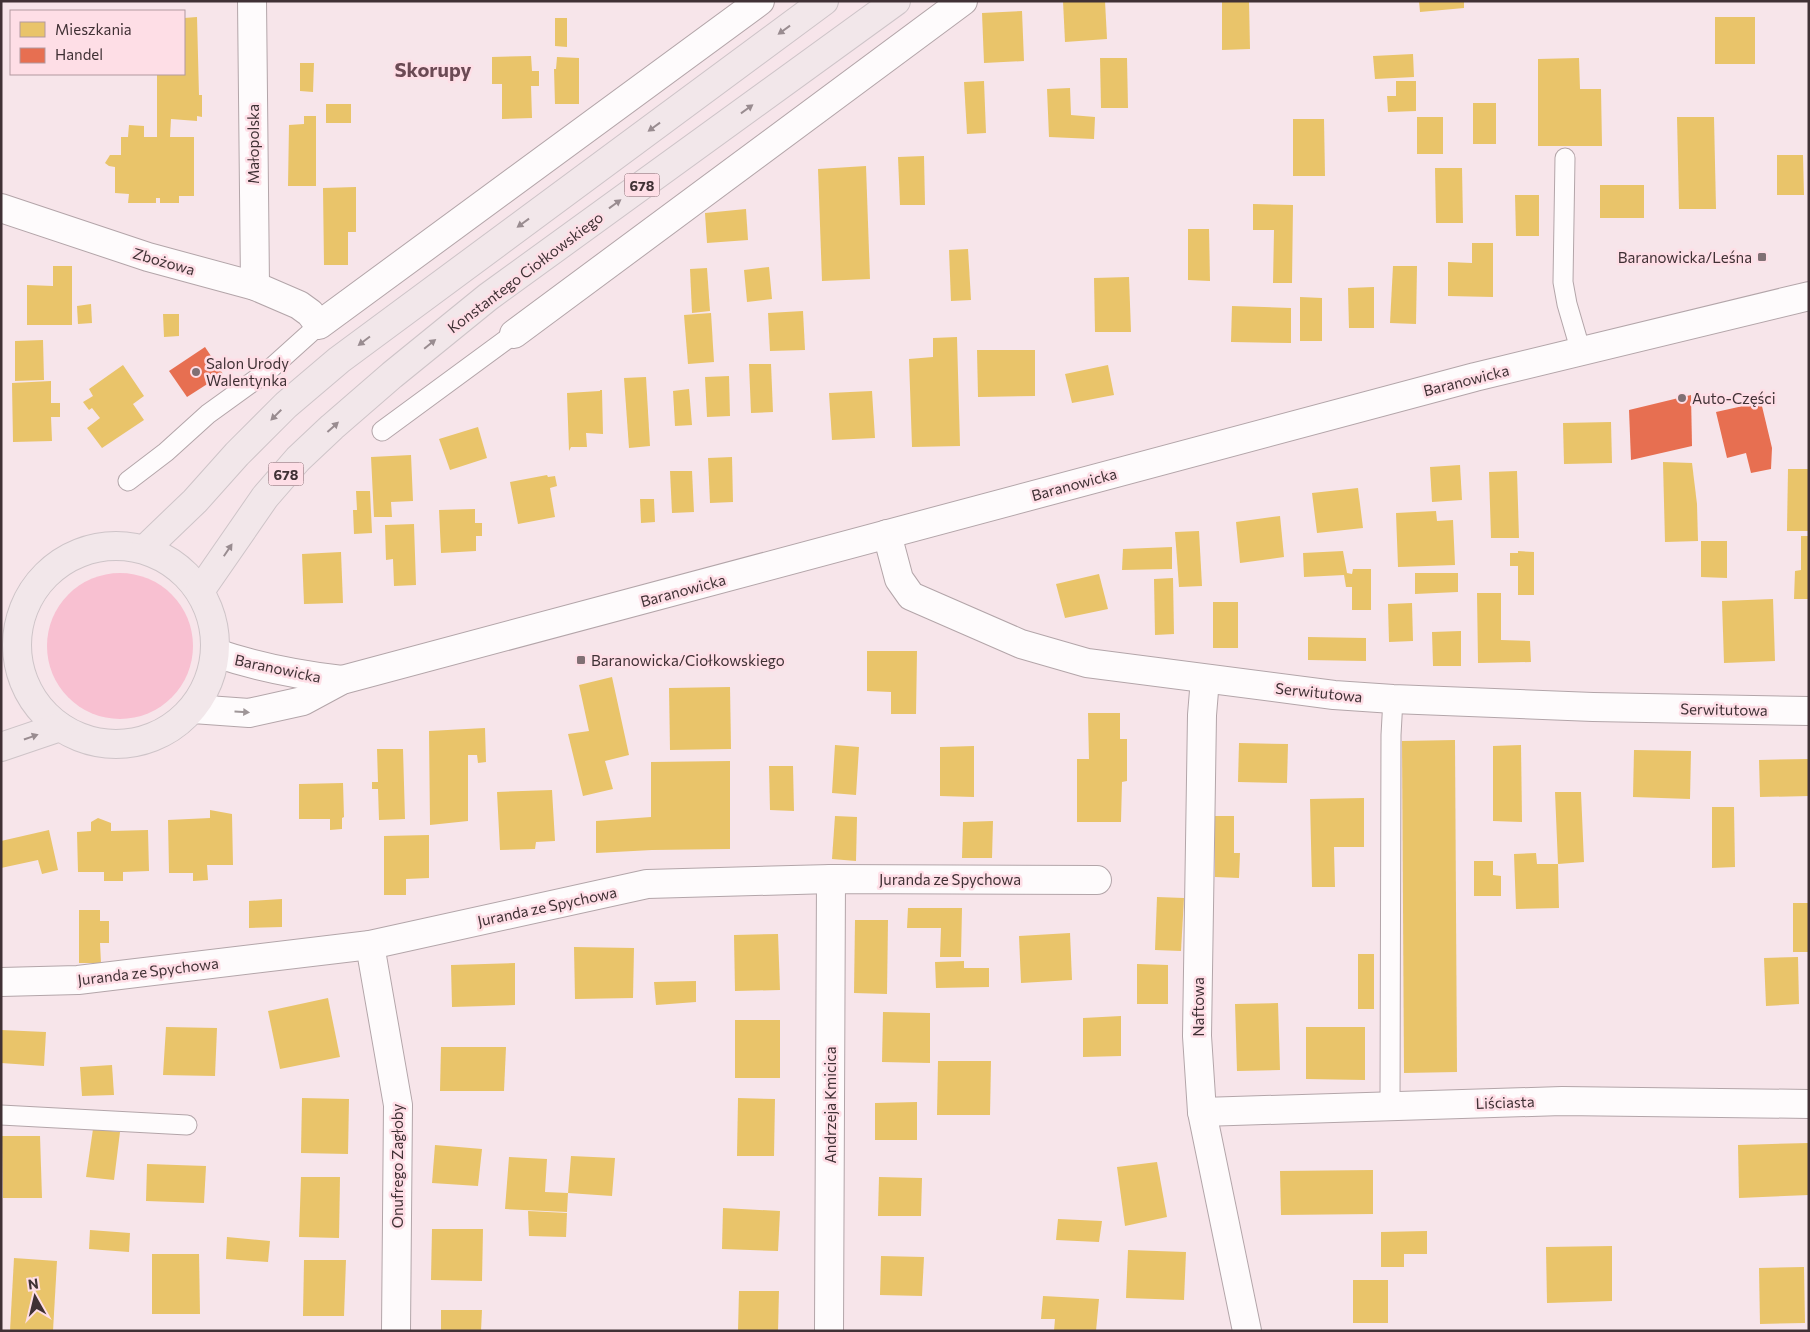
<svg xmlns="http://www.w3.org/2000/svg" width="1810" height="1332" font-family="Commissioner,sans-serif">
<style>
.green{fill:#f8c0d1}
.homes{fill:#e9c46a}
.shops{fill:#e76f51}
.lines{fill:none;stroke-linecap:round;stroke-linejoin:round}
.service-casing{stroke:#b3a5a9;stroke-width:21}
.minor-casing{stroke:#b3a5a9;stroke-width:30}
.tertiary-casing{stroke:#b3a5a9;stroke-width:30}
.trunk-casing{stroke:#cec4c8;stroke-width:30}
.service{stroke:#fefbfc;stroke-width:19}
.minor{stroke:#fefbfc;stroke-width:28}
.tertiary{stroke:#fefbfc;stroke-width:28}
.trunk{stroke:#f2e7ea;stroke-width:28}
.oneway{fill:#998c90}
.oneway2{fill:#9f9698}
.poi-dot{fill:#807074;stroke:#fedee6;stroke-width:2}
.labels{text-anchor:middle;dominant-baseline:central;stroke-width:5;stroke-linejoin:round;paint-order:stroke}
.shield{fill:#fedee6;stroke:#79656a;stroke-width:1}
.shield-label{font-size:14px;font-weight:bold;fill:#403135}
.street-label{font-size:15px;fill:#403135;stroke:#fedee6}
.poi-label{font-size:15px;fill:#403135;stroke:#fedee6;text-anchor:start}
.district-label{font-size:20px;font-weight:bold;fill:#6b4a54;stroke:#fedee6}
</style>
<rect width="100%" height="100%" fill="#f7e5ea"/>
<circle class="green" cx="120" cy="646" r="73"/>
<g class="homes">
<path d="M1063,1h42l2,38 -42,3z"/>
<path d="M1222,1h27l1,48 -28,1z"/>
<path d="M1419,1h45v7l-44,4z"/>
<path d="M1022,11l2,50 -40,2 -2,-50z"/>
<path d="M197,17l2,78h3v22l-5,-1v5l-26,-2 -1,18h24v59h-15v7h-19v-5h-4v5h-28l1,-9 -14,-1v-26l-6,-1 -4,-3 5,-8h11v-18h7l1,-12 15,1v11h13v-63h27v-56z"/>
<rect x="1715" y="17" width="40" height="47"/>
<path d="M555,18h12v29l-12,-1z"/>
<path d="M1413,54l1,23 -39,2 -2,-23z"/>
<path d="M531,56l1,15h7v15h-8l1,32 -30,1v-35h-10v-27z"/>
<path d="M557,57l22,1v46h-24l-1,-35h2z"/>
<path d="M1100,58h27l1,50h-27z"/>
<path d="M1579,58l1,31h21l1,57h-64v-87z"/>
<path d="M300,63h14l-1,29 -13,-1z"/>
<path d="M984,81l2,52 -19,1 -3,-52z"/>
<path d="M1396,81h20v30l-28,1 -1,-16h9z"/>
<path d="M1070,88l1,27 24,2 -1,22 -45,-2 -2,-48z"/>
<rect x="1473" y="103" width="23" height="41"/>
<rect x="326" y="104" width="25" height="19"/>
<path d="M304,116h12v70h-28l1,-61 15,-1z"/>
<rect x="1417" y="117" width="26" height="37"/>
<path d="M1677,117h37l2,92h-37z"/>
<path d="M1293,119h31l1,57h-32z"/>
<path d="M1777,155h26l1,40h-27z"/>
<path d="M924,156l1,49h-25l-2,-48z"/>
<path d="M866,166l4,113 -48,2 -4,-112z"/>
<path d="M1435,168h27l1,55h-27z"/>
<rect x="1600" y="185" width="44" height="33"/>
<path d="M356,187v45h-8v33h-24l-1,-77z"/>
<path d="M1515,195h24v41h-23z"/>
<path d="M1253,204l40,1 -1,78h-19l1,-53h-21z"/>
<path d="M746,209l2,31 -41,3 -2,-30z"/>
<path d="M1188,229h21l1,52 -22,-1z"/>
<path d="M1472,243h21v54l-45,-1v-34l24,1z"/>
<path d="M968,249l3,51 -20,1 -2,-51z"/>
<path d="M53,266h19v59h-45v-40l26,1z"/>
<path d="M1393,266h24l-1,58 -26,-1z"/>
<path d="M769,267l3,32 -25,3 -3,-32z"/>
<path d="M707,268l3,43 -18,2 -2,-44z"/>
<path d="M1129,277l2,55h-36l-1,-54z"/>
<path d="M1374,287v41h-25l-1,-40z"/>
<path d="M1300,297l22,1v43h-22z"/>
<path d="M91,304l1,19 -14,1 -1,-18z"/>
<path d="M1232,306l59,2v35l-60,-1z"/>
<path d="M803,311l2,39 -35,1 -2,-38z"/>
<path d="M711,313l3,49 -26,2 -4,-49z"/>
<path d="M163,314h16v22l-15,1z"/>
<path d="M957,337l3,109 -48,1 -3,-88 24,-2v-19z"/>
<path d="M43,340l1,40 -29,1v-40z"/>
<path d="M977,350h58v46l-57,1z"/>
<path d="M749,364h22l2,48 -22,1z"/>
<path d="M123,365l21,31 -11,8 11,16 -42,28 -15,-20 13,-10 -8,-10 -3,2 -6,-8 10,-6 -4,-7z"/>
<path d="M1108,365l6,30 -42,8 -7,-29z"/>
<path d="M729,376l1,40 -23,1 -2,-40z"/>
<path d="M646,377l4,69 -21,2 -5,-70z"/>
<path d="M51,381v22h9v14h-9l1,24 -39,1 -1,-59z"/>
<path d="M689,389l3,36 -17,1 -2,-35z"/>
<path d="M600,390h2l1,44 -17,-1 1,14h-16l-2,4 -2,-58 33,-2z"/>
<path d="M872,391l3,47 -43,2 -3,-47z"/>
<path d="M1611,422l1,41 -48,1 -1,-41z"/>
<path d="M478,427l9,31 -37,12 -11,-31z"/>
<path d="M411,455l2,46 -22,1 1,15h-18l-3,-60z"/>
<path d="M732,457l1,45 -23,1 -2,-45z"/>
<path d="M1663,462l29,1 5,41 1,37 -33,1z"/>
<path d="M1460,465l2,35 -30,2 -2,-35z"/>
<path d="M1788,469h21v62h-22z"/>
<path d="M670,471h22l2,41 -22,1z"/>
<path d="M1517,471l2,67h-28l-2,-66z"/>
<path d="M547,475l1,2 7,-1 2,10 -7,2 5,29 -37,7 -8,-42z"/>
<path d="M1358,488l5,40 -46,5 -5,-40z"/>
<path d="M356,491h14l2,42 -18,1 -1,-24h4z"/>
<path d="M640,499h14l1,23 -14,1z"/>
<path d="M475,509v14h7v13h-6v15l-35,2 -2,-43z"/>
<path d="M1436,511l1,10 16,-1 2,45 -57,2 -2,-54z"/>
<path d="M1280,516l4,41 -44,6 -4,-41z"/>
<path d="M414,524l2,61 -22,1 -1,-27 -7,1 -1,-35z"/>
<path d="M1199,531l3,55 -23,1 -4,-55z"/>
<path d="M1801,536h8v63h-15l1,-28 6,-1z"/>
<path d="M1701,541h26v37l-26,-1z"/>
<path d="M1172,547v22l-50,1 1,-21z"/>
<path d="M1343,551l4,22 5,1 1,-5h18v41h-19v-23h-6l-2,-12 -40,2 -1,-24z"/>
<path d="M1518,551l16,1v43h-16v-29h-8v-13h8z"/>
<path d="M341,552l2,51 -39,1 -2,-50z"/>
<path d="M1415,573h43v19l-43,2z"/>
<path d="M1099,574l9,35 -43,9 -9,-34z"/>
<path d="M1173,578l1,56 -19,1 -1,-56z"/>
<path d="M1477,593h24v47l29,1 1,21 -53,1z"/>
<path d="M1773,599l2,62 -51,2 -2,-62z"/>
<rect x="1213" y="602" width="25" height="46"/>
<path d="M1412,603l1,38 -24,1 -1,-38z"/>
<path d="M1461,631v35h-28l-1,-34z"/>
<path d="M1308,637l58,1v23l-58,-1z"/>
<path d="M867,651h50l-1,63h-25v-22l-24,-1z"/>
<path d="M612,677l17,78 -24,6 8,28 -30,7 -15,-62 21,-3 -10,-46z"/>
<path d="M730,687l1,62 -61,1 -1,-62z"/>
<path d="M1088,713h32v26h7v42l-5,1 -1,40h-44v-63h12z"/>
<path d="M485,728l1,34 -8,1 -1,-8h-9v66l-38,4 -1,-94z"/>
<path d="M1455,740l2,332 -53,1 -2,-332z"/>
<path d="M1239,743l49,1 -1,39 -49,-1z"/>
<path d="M835,745l24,2 -3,48 -24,-2z"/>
<path d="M1521,745l1,77 -29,-1v-75z"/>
<path d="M974,746v51l-34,-1v-49z"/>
<path d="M377,749h26l2,70 -26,1 -1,-31h-6v-7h6z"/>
<path d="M1634,750l57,1 -1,48 -57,-2z"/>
<path d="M1809,759v37l-49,1 -1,-37z"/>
<path d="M730,761v88l-78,1 -56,3v-32l55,-4v-55z"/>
<path d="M769,766h24l1,45 -24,-1z"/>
<path d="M343,783l1,34 -2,1v11l-12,1v-11h-31v-35z"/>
<path d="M552,790l3,51 -19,1 -1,7 -35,1 -3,-58z"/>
<path d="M1555,792h26l3,70 -26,2 1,44 -43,1 -2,-55 22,-1 1,11h21z"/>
<path d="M1364,798v49h-30l1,40h-23l-2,-88z"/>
<path d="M1712,807h22l1,60 -23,1z"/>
<path d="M210,810l22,4 1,51h-26l1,15 -15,1v-8h-24l-1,-53 42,-2z"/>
<path d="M835,816l22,1 -1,44 -24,-2z"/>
<path d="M1215,816h19v37h6l-1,25 -24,-1z"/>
<path d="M98,818l13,5v8l37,-1 1,41 -26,1v9h-19v-9h-26l-1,-40 14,-1v-9z"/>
<path d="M993,821l-1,37h-30l1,-36z"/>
<path d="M49,830l9,40 -16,4 -4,-14 -37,8v-27z"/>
<path d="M429,835v43l-23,1v16h-22v-59z"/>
<path d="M1474,861h19v14l8,1v20h-27z"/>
<path d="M1157,897l27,1 -3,53 -26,-1z"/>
<path d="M282,899v28l-33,1v-27z"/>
<rect x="1793" y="903" width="16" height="49"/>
<path d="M908,908h54l-1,49h-21l1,-29h-34z"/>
<path d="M79,910h21v11h9v22h-9l1,20h-22z"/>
<path d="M855,920h33l-1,74 -33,-1z"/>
<path d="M1070,933l2,47 -51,3 -2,-47z"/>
<path d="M778,934l2,56 -45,1 -1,-56z"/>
<path d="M574,947l60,1 -1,50 -58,1z"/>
<rect x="1358" y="954" width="16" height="55"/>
<path d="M1798,957l1,47 -33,2 -2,-48z"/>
<path d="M964,961v7h25v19l-53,1 -1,-26z"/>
<path d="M515,963v42l-63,2 -1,-42z"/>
<path d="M1137,964l31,1v39h-31z"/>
<path d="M696,981v21l-40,3 -2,-23z"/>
<path d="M328,998l12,59 -60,12 -12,-58z"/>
<path d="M1278,1003l2,67 -43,1 -2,-67z"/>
<path d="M883,1012l47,1v50l-48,-1z"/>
<path d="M1121,1016v40l-38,1v-39z"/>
<rect x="735" y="1020" width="45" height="58"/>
<path d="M166,1027l51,1 -2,48 -52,-1z"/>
<path d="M1306,1027h59v53l-59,-1z"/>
<path d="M1,1030l45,2 -2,34 -43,-3z"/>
<path d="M441,1047h65l-2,44h-64z"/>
<path d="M938,1061h53l-1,54h-53z"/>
<path d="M112,1065l2,30 -32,1 -2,-29z"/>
<path d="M302,1098l47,1 -1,55 -47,-1z"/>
<path d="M738,1098l37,1 -1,57h-37z"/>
<path d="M917,1102v38h-42v-37z"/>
<path d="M93,1129l27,3 -6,48 -28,-3z"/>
<path d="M2,1136h38l2,62h-39z"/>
<path d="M1809,1143v52l-70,3 -1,-53z"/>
<path d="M435,1145l47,4 -4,37 -46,-3z"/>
<path d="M571,1156l44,2 -3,38 -44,-3 -1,19 -62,-3 4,-52 38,2 -2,33 23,1z"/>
<path d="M1157,1162l10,55 -42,9 -8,-59z"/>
<path d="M147,1164l59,2 -2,37 -58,-2z"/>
<path d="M1373,1170v44l-92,1 -1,-44z"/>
<path d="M301,1177h39l-1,61 -40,-1z"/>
<path d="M879,1177l43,1 -1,38h-43z"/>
<path d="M723,1208l57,3 -2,40 -56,-2z"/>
<path d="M528,1211l39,2 -1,24 -37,-1z"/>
<path d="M1058,1219l44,2 -3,21 -43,-2z"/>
<path d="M432,1229h51l-1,52 -51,-1z"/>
<path d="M90,1230l40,3 -1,19 -40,-3z"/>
<path d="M1427,1231v23h-23v13h-23v-35z"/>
<path d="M227,1237l43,4 -2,21 -42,-3z"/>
<path d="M1612,1246v55l-65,2 -1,-56z"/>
<path d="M1128,1250l58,2 -2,48 -58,-2z"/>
<path d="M152,1254h47l1,60h-48z"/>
<path d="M881,1256l43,1 -2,39 -42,-1z"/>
<path d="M14,1258l43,3 -4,70h-43z"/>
<path d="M304,1260h42l-2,56h-41z"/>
<path d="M1804,1267l1,56 -45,1 -1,-56z"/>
<rect x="1353" y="1280" width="35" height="43"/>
<path d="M739,1291h40l-1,40h-40z"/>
<path d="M1043,1296l56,3 -3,32h-42l1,-12h-14z"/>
<path d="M441,1310h41l-1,21h-40z"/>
</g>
<g class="shops">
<path d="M205,347l18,27 -36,23 -18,-26z"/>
<path d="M1691,395l1,51 -61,14 -2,-50z"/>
<path d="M1761,402l11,46 -1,21 -20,4 -5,-20 -19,5 -11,-46z"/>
</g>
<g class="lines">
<g class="service-casing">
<g id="service">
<path d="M1565,158l-2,124 4,22 14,48"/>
<path d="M382,431l132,-97"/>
<path d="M128,481l38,-29 42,-38 61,-44 50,-45"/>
<path d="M1390,1106l1,-371 2,-36"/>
<path d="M1,1115l186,10"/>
</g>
</g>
<g class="minor-casing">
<g id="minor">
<path d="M252,1l3,285"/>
<path d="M1,208l147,49 107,29 44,19 11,8 9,12 441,-324"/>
<path d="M514,334l449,-333"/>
<path d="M887,534l12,45 12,17 110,48 66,19 247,32 59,4 200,8 216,4"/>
<path d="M1205,679l-3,36 -5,321 5,76 45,219"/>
<path d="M370,945l28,160 -2,226"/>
<path d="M1,982l77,-2 292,-35 277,-61 184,-5 266,1"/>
<path d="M1202,1112l360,-11 247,3"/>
<path d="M829,1331l2,-452"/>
</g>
</g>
<g class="tertiary-casing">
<g id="tertiary">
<path d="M216,653c41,14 82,22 126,27"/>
<path d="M193,709l56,4 54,-12 39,-21 1133,-303 334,-81"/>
</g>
</g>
<g class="trunk-casing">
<g id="trunk">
<circle cx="116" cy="645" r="99"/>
<path d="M145,549l50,-48 42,-47 49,-49 53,-45 485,-359"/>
<path d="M200,591l65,-94 33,-38 34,-32 60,-52 96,-78 408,-296"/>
<path d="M1,747l59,-20"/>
</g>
</g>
<use href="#service" class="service"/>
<use href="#minor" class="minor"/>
<use href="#tertiary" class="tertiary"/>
<use href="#trunk" class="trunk"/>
</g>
<defs><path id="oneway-solid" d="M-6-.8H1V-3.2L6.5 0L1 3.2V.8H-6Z" transform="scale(1.25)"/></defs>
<g class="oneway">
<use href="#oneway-solid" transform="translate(784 30) rotate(144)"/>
<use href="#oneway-solid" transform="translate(747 109) rotate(-36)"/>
<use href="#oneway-solid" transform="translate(654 127) rotate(144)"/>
<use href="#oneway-solid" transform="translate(615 204) rotate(-36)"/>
<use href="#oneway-solid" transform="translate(523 223) rotate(144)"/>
<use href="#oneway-solid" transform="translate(364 341) rotate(143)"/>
<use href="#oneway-solid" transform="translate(430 344) rotate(-39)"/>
<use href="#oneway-solid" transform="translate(276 415) rotate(135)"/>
<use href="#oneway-solid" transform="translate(333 427) rotate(-42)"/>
<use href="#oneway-solid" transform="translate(228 550) rotate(-56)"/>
<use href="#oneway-solid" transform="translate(31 737) rotate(-19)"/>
</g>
<use class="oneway2" href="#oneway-solid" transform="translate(242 712) rotate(3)"/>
<g class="poi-dot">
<rect x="1757" y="252" width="10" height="10" rx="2.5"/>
<circle cx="196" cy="372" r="5"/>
<circle cx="1682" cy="398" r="5"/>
<rect x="576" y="655" width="10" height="10" rx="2.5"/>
</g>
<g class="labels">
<g class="shield">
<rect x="624.5" y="173.5" width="35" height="23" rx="4"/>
<rect x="268.5" y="462.5" width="35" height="23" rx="4"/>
</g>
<g class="shield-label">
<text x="642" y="185">678</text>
<text x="286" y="474">678</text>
</g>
<g class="street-label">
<text transform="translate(253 144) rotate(-90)">Małopolska</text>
<text transform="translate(164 261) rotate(16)">Zbożowa</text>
<text transform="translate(525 272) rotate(-37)">Konstantego Ciołkowskiego</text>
<text transform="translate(1466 380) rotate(-14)">Baranowicka</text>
<text transform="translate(1074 484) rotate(-15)">Baranowicka</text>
<text transform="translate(683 590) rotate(-15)">Baranowicka</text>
<text transform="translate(278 668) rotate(12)">Baranowicka</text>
<text transform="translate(1319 692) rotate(6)">Serwitutowa</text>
<text transform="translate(1724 709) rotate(1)">Serwitutowa</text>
<text x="950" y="879">Juranda ze Spychowa</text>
<text transform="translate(547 906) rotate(-12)">Juranda ze Spychowa</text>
<text transform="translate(148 971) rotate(-7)">Juranda ze Spychowa</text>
<text transform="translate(1198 1007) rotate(-90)">Naftowa</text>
<text transform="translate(1505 1102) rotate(-2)">Liściasta</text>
<text transform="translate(830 1105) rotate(-90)">Andrzeja Kmicica</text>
<text transform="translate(397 1166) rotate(-90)">Onufrego Zagłoby</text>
</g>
<g class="poi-label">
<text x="1752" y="257" text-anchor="end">Baranowicka/Leśna</text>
<text x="206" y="363">Salon Urody<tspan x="206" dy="17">Walentynka</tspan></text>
<text x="1692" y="398">Auto-Części</text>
<text x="591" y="660">Baranowicka/Ciołkowskiego</text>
</g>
<g class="district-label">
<text x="433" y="69">Skorupy</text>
</g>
</g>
<rect width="1810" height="1332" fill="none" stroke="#403135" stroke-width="5"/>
<rect x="10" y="10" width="175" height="65" fill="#fedee6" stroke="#b2999f"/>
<rect x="20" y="22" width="25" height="15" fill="#e9c46a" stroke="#b2999f"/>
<text x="55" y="35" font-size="15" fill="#403135">Mieszkania</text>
<rect x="20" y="48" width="25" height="15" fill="#e76f51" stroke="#b2999f"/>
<text x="55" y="60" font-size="15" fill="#403135">Handel</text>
<g transform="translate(35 1297) rotate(352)" stroke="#fedee6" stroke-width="4" paint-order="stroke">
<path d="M0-4L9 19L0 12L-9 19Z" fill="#403135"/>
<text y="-8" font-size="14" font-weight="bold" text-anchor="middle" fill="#403135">N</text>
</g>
</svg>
